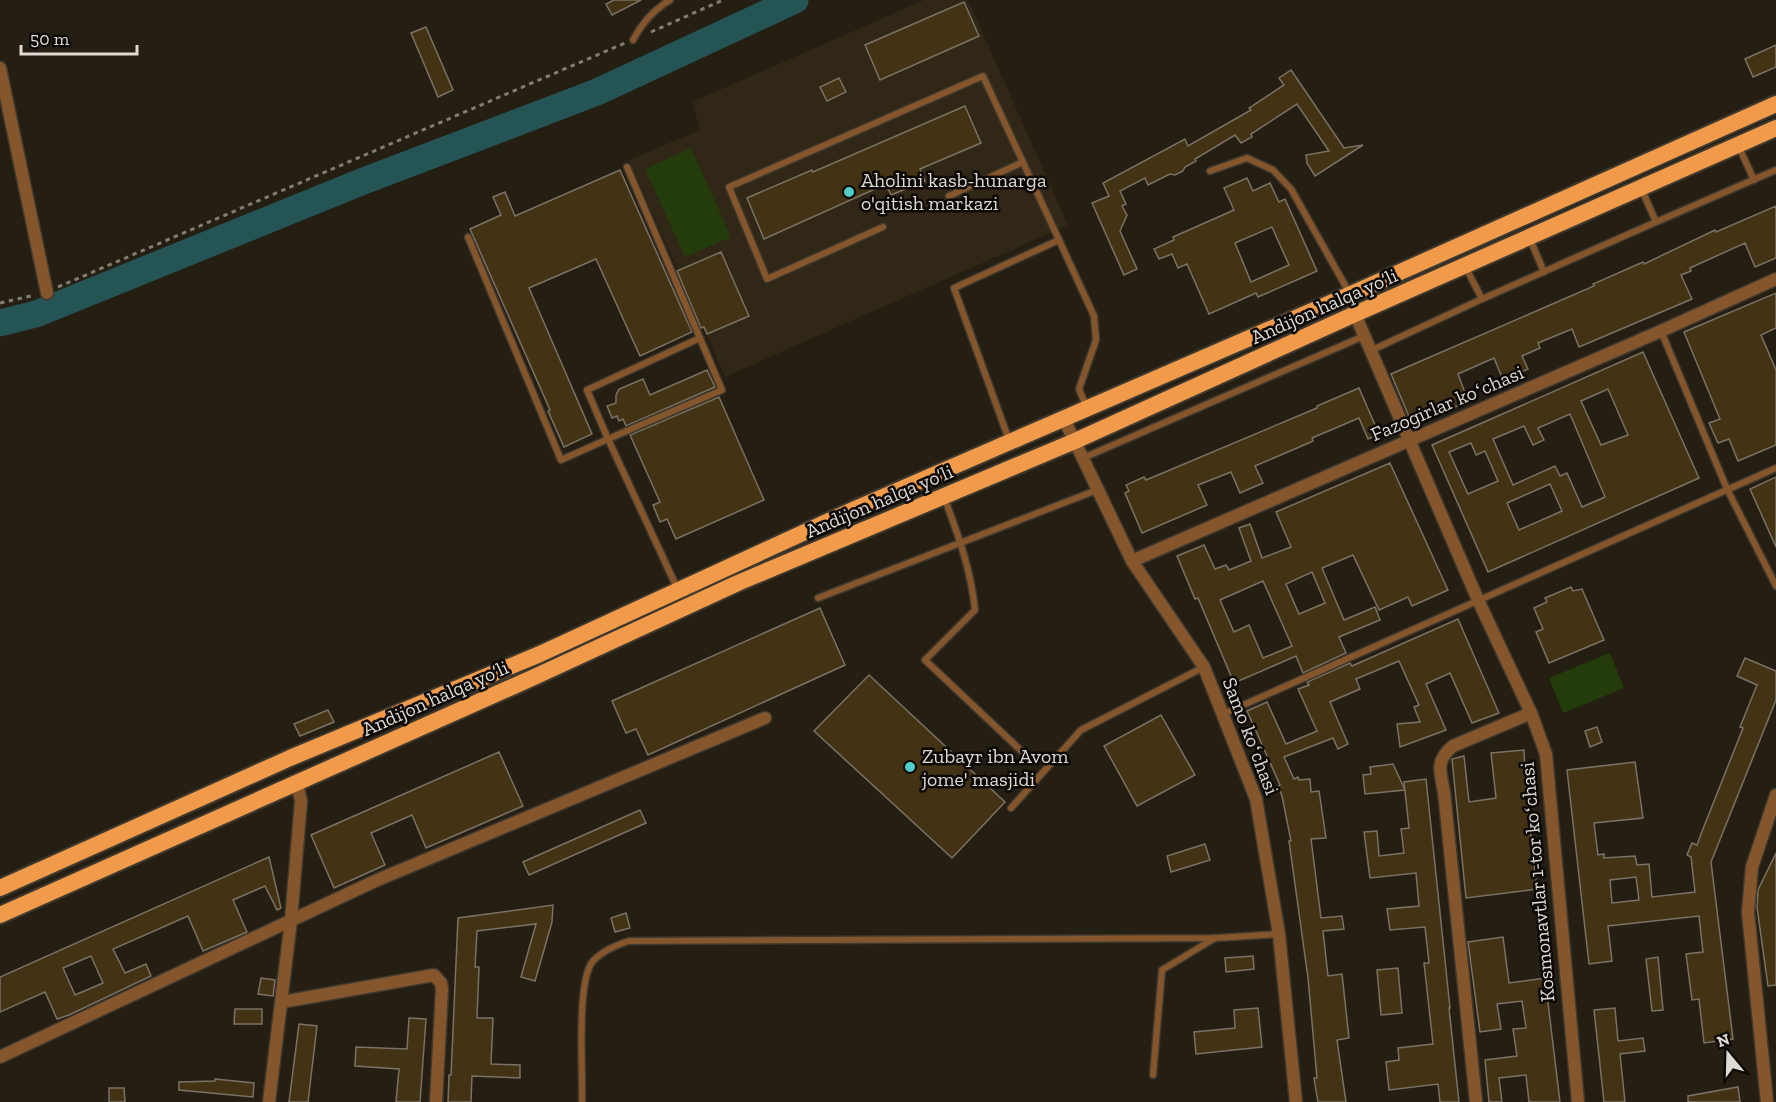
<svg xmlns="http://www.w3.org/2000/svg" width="1776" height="1102" font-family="'Zilla Slab',serif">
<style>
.built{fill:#302716}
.green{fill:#243b0c}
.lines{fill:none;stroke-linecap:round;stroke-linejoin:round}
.river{stroke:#255455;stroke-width:27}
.building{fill:#433314;stroke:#7a7265;stroke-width:1.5;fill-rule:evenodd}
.service-casing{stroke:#3e382e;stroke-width:9}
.minor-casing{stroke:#3e382e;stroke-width:15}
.trunk-casing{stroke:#3e382e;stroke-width:20}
.path{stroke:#827c73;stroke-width:3;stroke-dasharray:4.5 4.5;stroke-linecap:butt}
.service{stroke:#85552c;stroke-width:6}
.minor{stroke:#85552c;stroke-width:12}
.trunk{stroke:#f19b4a;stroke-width:16}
.poi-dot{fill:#53cdc9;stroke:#0b0805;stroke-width:2}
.labels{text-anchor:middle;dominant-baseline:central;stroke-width:5;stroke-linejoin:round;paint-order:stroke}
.poi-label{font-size:20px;fill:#dfdad3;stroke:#0b0805;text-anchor:start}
.street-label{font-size:20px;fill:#dfdad3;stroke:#0b0805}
</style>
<rect width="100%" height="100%" fill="#241e13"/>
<path class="built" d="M924,0h44l100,225 -343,152 -96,-217 71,-30 -8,-28z"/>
<g class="green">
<path d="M691,148l40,89 -46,20 -40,-88z"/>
<path d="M1610,653l14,35 -61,25 -14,-35z"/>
</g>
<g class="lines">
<path class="river" d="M0,323l36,-9 325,-132 236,-90 198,-92"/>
</g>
<g class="building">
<path d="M614,0h27l-29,15 -6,-11z"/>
<path d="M964,2l15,34 -99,44 -15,-35z"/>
<path d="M426,27l27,63 -15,7 -27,-64z"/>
<path d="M1776,45v22l-23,10 -8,-18z"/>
<path d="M1291,70l53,78 19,-3 -48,31 -8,-13 -1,-8 23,-4 -32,-47 -46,30 1,3 -11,6 -6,-8 -40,24 1,2 -11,6 -2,4 -8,4 -5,-1 -22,11 -3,-7 -25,13 6,13 -4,2 5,9 -7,16 17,38 -13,6 -32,-72 17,-7 -6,-13 82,-44 3,7 63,-36 -2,-2 35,-23 -5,-7z"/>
<path d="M839,78l7,14 -19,9 -7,-14z"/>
<path d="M965,106l16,37 -61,26 5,12 -34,14 -5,-11 -122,55 -17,-41 65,-28 1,2z"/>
<path d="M620,170l72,162 -52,24 -44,-97 -67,29 63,146 -28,13 -16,-36 2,-1 -80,-181 31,-14 -8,-18 12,-5 10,24z"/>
<path d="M1247,178l6,13 17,-8 9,19 6,-3 32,72 -59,26 -2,-4 -47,21 -22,-50 -9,4 -6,-14 -13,5 -5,-10 20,-9 -1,-3 61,-27 -10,-22zM1272,227l17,38 -38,17 -16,-39z"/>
<path d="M1776,206v52l-21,9 -10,-24 -55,25 1,3 -10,4 11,24 -113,48 -7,-18 -34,14 2,5 -18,8 6,13 -25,11 -9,-22 -36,16 10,27 -55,25 -22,-52 203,-88 -1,-2 50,-22 1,2 71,-34 1,2z"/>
<path d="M721,252l28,64 -42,18 -3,-7 -3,1 -24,-57z"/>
<path d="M1776,293v35l-15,7 15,35v75l-38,16 -9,-22 -11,4 -9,-20 11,-4 -36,-87z"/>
<path d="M1643,352l56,126 -211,94 -56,-127zM1608,389l20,46 -27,10 -20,-44zM1570,414l35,83 -23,10 -15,-34 -7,3 -5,-10 -42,19 -20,-46 31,-13 9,19 11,-5 -6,-12zM1471,443l5,12 9,-4 13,30 -30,13 -19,-42zM1550,484l12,27 -43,19 -12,-27z"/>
<path d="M707,370l8,17 -89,39 -3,-7 -4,2 -2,-5 -5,2 -5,-12 9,-3v-8l3,-6 24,-10 7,16z"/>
<path d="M1359,388l20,46 -11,5 -9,-21 -47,20 1,3 -9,4 -49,21 8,17 -14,6 -9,4 -9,-21 -33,13 9,20 -65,28 -17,-40 4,-2 -3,-6 18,-8 2,3 171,-72v-2z"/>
<path d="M719,397l45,103 -88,39 -9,-20 -7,3 -7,-17 7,-3 -30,-67z"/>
<path d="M1390,463l58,127 -36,16 -4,-9 -29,13 -26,-55 -31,13 22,52 31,-13 5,13 -41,17 7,16 -43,20 -7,-17 -62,27 -36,-85 -3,1 -18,-43 27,-11 11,24 11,-4 3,5 22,-9 -12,-33 11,-4 12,34 29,-11 -15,-35zM1312,572l13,31 -26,11 -13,-30zM1263,581l29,65 -29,12 -14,-33 -15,7 -14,-32z"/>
<path d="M1776,477v70l-26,-58z"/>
<path d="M1571,587l2,4 9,-2 22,51 -55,23 -13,-31 7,-3 -9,-21 13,-6 -2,-4z"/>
<path d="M820,608l25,57 -197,90 -12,-26 -10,4 -14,-32z"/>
<path d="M1458,619l41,94 -27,10 -22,-50 -24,11 20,46 -46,17 -3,-23 23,-2 -6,-15 5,-2 -20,-44 -43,18 4,10 -30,13 18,42 -10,5 -5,-11 -49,19 10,22 4,-2 1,3 11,-1 1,13 8,-1 7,47 -15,1 10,79 21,-2 2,13 -21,2 5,45 14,-2 7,64 -12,2 9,62h-28l-4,-24h3l-9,-100 -19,-137h2l-9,-45 -4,-10 2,-1 -33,-74 20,-9 19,42 31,-13 -19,-42 11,-4 -2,-3 43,-19 2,3z"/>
<path d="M1745,658l31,13v29l-65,162 22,177 -29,4 -5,-44 -7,1 -6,-46 17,-2 -4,-36 -91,10 4,35 -23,3 -22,-194 68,-8 8,56 -49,5 4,32 6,-1v4l31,-2 2,9 12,-1 3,33 43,-5 -4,-35 -4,-2 5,-12 5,2 4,-11 42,-106 -3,-1 17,-42 -20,-9zM1636,877l3,23 -27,3 -2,-23z"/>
<path d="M869,675l136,127 -53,56 -138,-127z"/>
<path d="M328,710l6,12 -34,14 -6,-12z"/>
<path d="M1161,715l34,60 -58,31 -33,-60z"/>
<path d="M1597,727l5,15 -12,5 -5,-16z"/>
<path d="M1524,750l2,44 11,95 -71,9 -14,-139 12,-3 5,46 27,-4 -5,-45z"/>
<path d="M499,752l24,54 -97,42 -14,-33 -41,18 14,32 -51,23 -23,-53z"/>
<path d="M1393,764l12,26 -40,4 -2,-19 8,-1 -1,-7z"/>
<path d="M1426,779l24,229h-1l10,94h-19l-2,-18 -49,6 -3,-28 13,-2 -1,-12 35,-4 -9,-81h5l-4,-36 -35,3 -3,-21 32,-3 -3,-33 -46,5 -6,-46 13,-1 2,25 25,-3 -3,-24 8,-1 -5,-46z"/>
<path d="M640,810l6,13 -117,52 -6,-13z"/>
<path d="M1205,844l5,16 -39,12 -4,-16z"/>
<path d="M1776,853v132l-8,1 -11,-79 1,-17z"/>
<path d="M269,857l12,51 -4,2 -12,-24 -32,14 14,32 -44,19 -15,-35 -75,33 12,24 21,-9 5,12 -82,39 -12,4 -12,-27 -45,20v-35zM91,956l12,27 -28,12 -12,-27z"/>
<path d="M553,905l-1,17 -17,59 -14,-4 15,-53 -59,7 -2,36h4l-2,51h16l-2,46 29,1v13l-48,-2 -1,26h-23l1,-27h2l7,-157z"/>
<path d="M626,913l4,15 -15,4 -4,-14z"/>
<path d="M1503,937l6,46 36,-5 15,124h-31l-3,-27 -27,3 3,24h-13l-4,-42 32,-4 -4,-27 13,-1 -4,-27 -25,3 4,25 -21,3 -12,-90z"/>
<path d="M1253,956l1,13 -28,3 -1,-14z"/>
<path d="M1658,957l5,53 -11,1 -6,-52z"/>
<path d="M1398,968l4,45 -21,2 -4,-45z"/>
<path d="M261,978l14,2 -2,16 -15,-2z"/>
<path d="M1258,1008l4,39 -66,7 -2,-22 41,-4 -1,-18z"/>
<path d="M1615,1008l3,33 25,-3 2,13 -25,3 5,48h-21l-10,-92z"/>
<path d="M235,1009h27v15h-28z"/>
<path d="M409,1018l17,1 -6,83h-24l3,-33 -44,-3 1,-19 51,2z"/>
<path d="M299,1024l18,2 -9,76h-19z"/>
<path d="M215,1079l39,4 -1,14 -74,-7v-8l36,-1z"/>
<path d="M1738,1087l2,15h-52v-6z"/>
<path d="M109,1088h15l1,14h-16z"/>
</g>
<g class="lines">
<g class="service-casing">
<g id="service">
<path d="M633,40c9,-17 20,-30 37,-40"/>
<path d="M1738,145l16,35"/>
<path d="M627,167l95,223 -114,49 70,151"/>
<path d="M1210,171l37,-13 26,12 18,19 59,105"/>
<path d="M1641,188l15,34 120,-52"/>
<path d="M949,196l74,-34"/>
<path d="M883,227l-116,52 -38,-92 254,-111 76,164"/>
<path d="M468,237l93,223 47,-21 -21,-49 113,-52"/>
<path d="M1530,239l14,33"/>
<path d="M1465,266l17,33 174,-77"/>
<path d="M1661,331l66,158 49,97"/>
<path d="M1370,351l112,-52"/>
<path d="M1009,440l-55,-152 105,-48 35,76 2,24 -17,49 7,17"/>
<path d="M1083,458l281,-122"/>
<path d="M944,497c14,37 27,73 31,113l-50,50 106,100"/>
<path d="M818,598l279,-108"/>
<path d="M1223,714l553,-246"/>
<path d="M1011,808l70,-78 123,-63"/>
<path d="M1153,1075l9,-105 53,-32"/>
<path d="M582,1102c1,-30 -6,-121 11,-141 10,-11 23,-16 36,-20l587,-3 63,-4"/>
</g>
</g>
<g class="minor-casing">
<g id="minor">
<path d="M0,68l47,225"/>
<path d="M1355,314l123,286 53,113 15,41 32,348"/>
<path d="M1064,419l68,142 72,106 52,132 23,135 17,168"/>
<path d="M1132,561l529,-230 115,-52"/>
<path d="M282,1002l152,-27 7,8 1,6 -6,113"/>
<path d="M0,1057l375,-176 390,-163"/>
<path d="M269,1102l22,-182 10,-119 -4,-18"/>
<path d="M1476,1102l-32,-310c-4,-21 -9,-31 9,-46l78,-33"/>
<path d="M1767,1102l-19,-190 4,-45 24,-72"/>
</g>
</g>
<g class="trunk-casing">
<g id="trunk">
<path d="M0,888l290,-130 250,-104 315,-145 496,-215 425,-190"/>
<path d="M0,915l532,-237 208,-96 335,-141 280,-127 421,-186"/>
</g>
</g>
<g class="path">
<path d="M651,32l72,-32"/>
<path d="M58,287l567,-244"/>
<path d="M0,303l35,-8"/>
</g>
<use href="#service" class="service"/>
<use href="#minor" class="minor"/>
<use href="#trunk" class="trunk"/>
</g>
<g class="poi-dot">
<circle cx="849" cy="192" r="6"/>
<circle cx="910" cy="767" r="6"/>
</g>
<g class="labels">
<g class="poi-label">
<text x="861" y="180">Aholini kasb-hunarga<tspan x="861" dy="23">o'qitish markazi</tspan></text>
<text x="922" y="756">Zubayr ibn Avom<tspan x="922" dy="23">jome' masjidi</tspan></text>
</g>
<g class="street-label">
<text transform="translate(1324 306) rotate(-24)">Andijon halqa yo‘li</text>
<text transform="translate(1447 403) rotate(-23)">Fazogirlar koʻchasi</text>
<text transform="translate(879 501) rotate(-23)">Andijon halqa yo‘li</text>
<text transform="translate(435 698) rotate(-24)">Andijon halqa yo‘li</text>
<text transform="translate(1251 736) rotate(69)">Samo koʻchasi</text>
<text transform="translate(1537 882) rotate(-95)">Kosmonavtlar 1-tor koʻchasi</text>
</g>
</g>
<g transform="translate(1728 1054) rotate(341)" stroke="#0b0805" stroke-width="4.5" paint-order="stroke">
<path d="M0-4.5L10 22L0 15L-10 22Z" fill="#dfdad3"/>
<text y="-9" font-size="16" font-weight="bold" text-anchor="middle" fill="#dfdad3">N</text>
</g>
<path d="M21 45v9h116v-9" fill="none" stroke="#dfdad3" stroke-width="3"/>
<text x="30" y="45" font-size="18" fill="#dfdad3" stroke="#0b0805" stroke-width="4.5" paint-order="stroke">50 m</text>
</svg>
